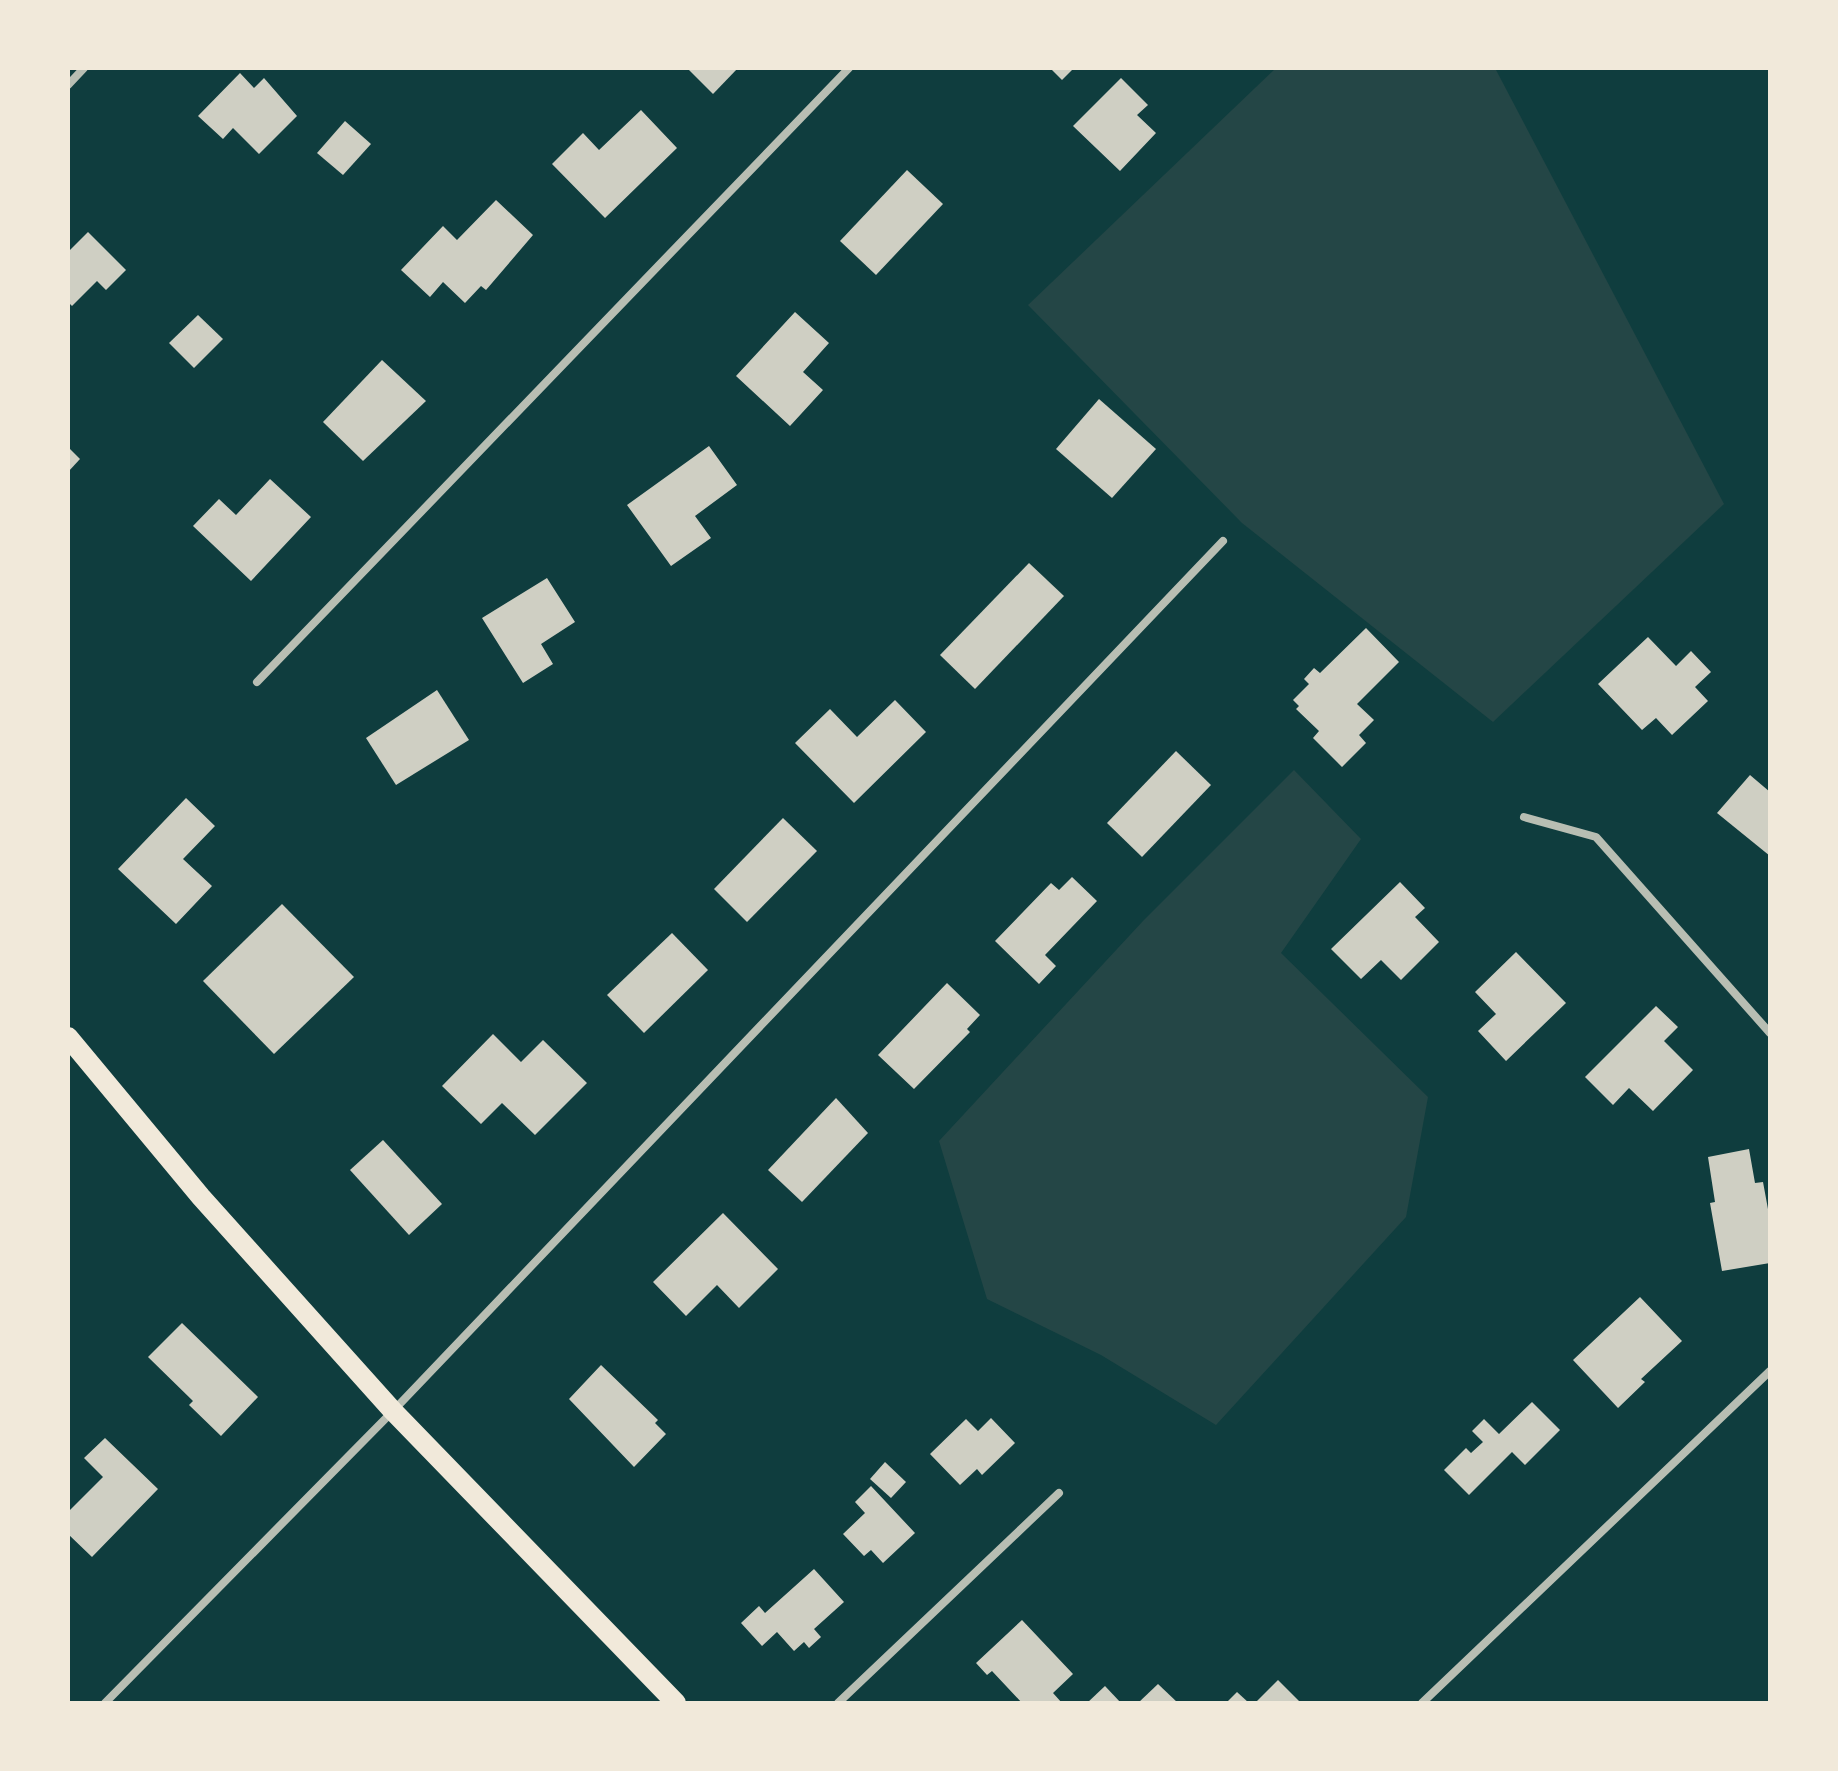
<svg xmlns="http://www.w3.org/2000/svg" width="1838" height="1771" font-family="Cabin,sans-serif">
<style>
.green{fill:#244646}
.building{fill:#cfcfc3}
.lines{fill:none;stroke-linecap:round;stroke-linejoin:round}
.minor{stroke:#b8beb3;stroke-width:8}
.primary{stroke:#f1e9da;stroke-width:20}
</style>
<rect width="100%" height="100%" fill="#0f3d3e"/>
<g class="green">
<path d="M1276,68h219l229,436 -231,218 -251,-199 -214,-218z"/>
<path d="M1294,770l67,69 -80,114 147,144 -22,120 -190,208 -115,-70 -114,-56 -48,-158 204,-220z"/>
</g>
<g class="building">
<path d="M687,68h51l-25,26z"/>
<path d="M1050,68h24l-12,12z"/>
<path d="M240,73l14,15 10,-10 33,38 -38,38 -26,-26 -10,11 -25,-23z"/>
<path d="M1121,78l27,27 -11,10 19,18 -36,38 -47,-45z"/>
<path d="M641,110l36,38 -72,70 -53,-54 31,-31 16,17z"/>
<path d="M345,121l26,23 -28,31 -26,-22z"/>
<path d="M907,170l36,34 -67,71 -36,-34z"/>
<path d="M496,200l37,35 -47,55 -5,-4 -16,17 -22,-21 -13,15 -29,-27 42,-44 14,14z"/>
<path d="M88,232l38,38 -20,20 -9,-9 -25,25 -4,-4v-50z"/>
<path d="M795,312l34,31 -26,29 20,18 -33,36 -54,-50z"/>
<path d="M198,315l25,24 -29,29 -25,-25z"/>
<path d="M382,360l44,41 -63,60 -40,-39z"/>
<path d="M1099,399l57,50 -44,49 -56,-49z"/>
<path d="M709,446l28,39 -42,31 16,22 -40,28 -44,-61z"/>
<path d="M68,447l12,12 -12,13z"/>
<path d="M270,479l41,38 -60,64 -58,-55 26,-27 17,16z"/>
<path d="M1029,563l35,33 -89,93 -35,-34z"/>
<path d="M547,578l28,44 -34,22 12,20 -30,19 -41,-65z"/>
<path d="M1366,628l33,34 -42,42 17,16 -15,15 7,8 -24,24 -29,-29 6,-7 -23,-22 3,-3 -6,-6 16,-16 -5,-5 10,-11 6,5z"/>
<path d="M1648,637l28,29 15,-15 20,21 -16,15 13,14 -36,34 -16,-17 -14,12 -44,-46z"/>
<path d="M437,690l32,50 -73,45 -30,-47z"/>
<path d="M895,700l31,32 -72,71 -59,-60 35,-34 27,28z"/>
<path d="M1176,751l35,34 -69,72 -35,-34z"/>
<path d="M1750,775l20,17v64l-53,-43z"/>
<path d="M186,798l29,28 -32,33 29,27 -36,38 -58,-55z"/>
<path d="M783,818l34,33 -70,71 -33,-33z"/>
<path d="M1072,877l25,24 -52,54 11,11 -17,18 -44,-43 56,-58 8,7z"/>
<path d="M1400,882l25,26 -10,9 24,25 -38,38 -20,-20 -20,19 -30,-30z"/>
<path d="M282,904l72,73 -80,77 -71,-73z"/>
<path d="M672,933l36,37 -64,63 -37,-38z"/>
<path d="M1516,952l50,51 -60,58 -28,-30 18,-17 -21,-22z"/>
<path d="M947,983l33,32 -13,14 3,3 -56,57 -36,-34z"/>
<path d="M1656,1006l22,21 -14,14 29,29 -40,41 -24,-23 -16,17 -28,-28z"/>
<path d="M493,1034l28,28 22,-22 44,43 -52,52 -33,-32 -21,21 -39,-38z"/>
<path d="M836,1098l32,35 -66,69 -34,-32z"/>
<path d="M383,1140l59,64 -33,31 -59,-65z"/>
<path d="M1749,1149l6,34 8,-1 7,38v43l-48,8 -12,-68 5,-1 -7,-45z"/>
<path d="M723,1213l55,56 -39,39 -22,-23 -31,31 -33,-34z"/>
<path d="M1640,1297l42,44 -41,38 4,3 -27,26 -45,-48z"/>
<path d="M182,1323l76,74 -37,39 -32,-31 4,-4 -45,-44z"/>
<path d="M601,1365l57,55 -3,3 11,11 -32,33 -65,-68z"/>
<path d="M1532,1402l28,28 -35,35 -13,-13 -43,43 -25,-25 22,-22 5,5 12,-11 -11,-11 12,-12 15,15z"/>
<path d="M991,1418l24,25 -33,32 -5,-6 -17,16 -30,-31 36,-35 12,12z"/>
<path d="M105,1438l53,51 -66,68 -24,-23v-22l35,-35 -19,-19z"/>
<path d="M885,1462l21,20 -15,16 -21,-19z"/>
<path d="M871,1486l44,47 -32,30 -12,-13 -7,6 -21,-22 22,-21 -10,-11z"/>
<path d="M814,1569l30,33 -30,27 7,8 -12,11 -5,-6 -10,9 -17,-19 -15,14 -21,-23 18,-17 6,7z"/>
<path d="M1022,1620l51,54 -20,19 9,10h-40l-30,-32 -5,4 -11,-12z"/>
<path d="M1278,1680l23,23h-46z"/>
<path d="M1158,1684l20,19h-40z"/>
<path d="M1105,1686l16,17h-34z"/>
<path d="M1237,1692l12,11h-23z"/>
</g>
<g class="lines">
<g class="minor">
<path d="M68,85l16,-17"/>
<path d="M257,682l592,-614"/>
<path d="M1524,817l72,20 174,196"/>
<path d="M105,1703l288,-292 830,-870"/>
<path d="M838,1703l221,-210"/>
<path d="M1422,1703l348,-332"/>
</g>
<path class="primary" d="M68,1037l133,160 192,214 283,292"/>
</g>
<rect width="1838" height="1771" fill="none" stroke="#f1e9da" stroke-width="140"/>
</svg>
